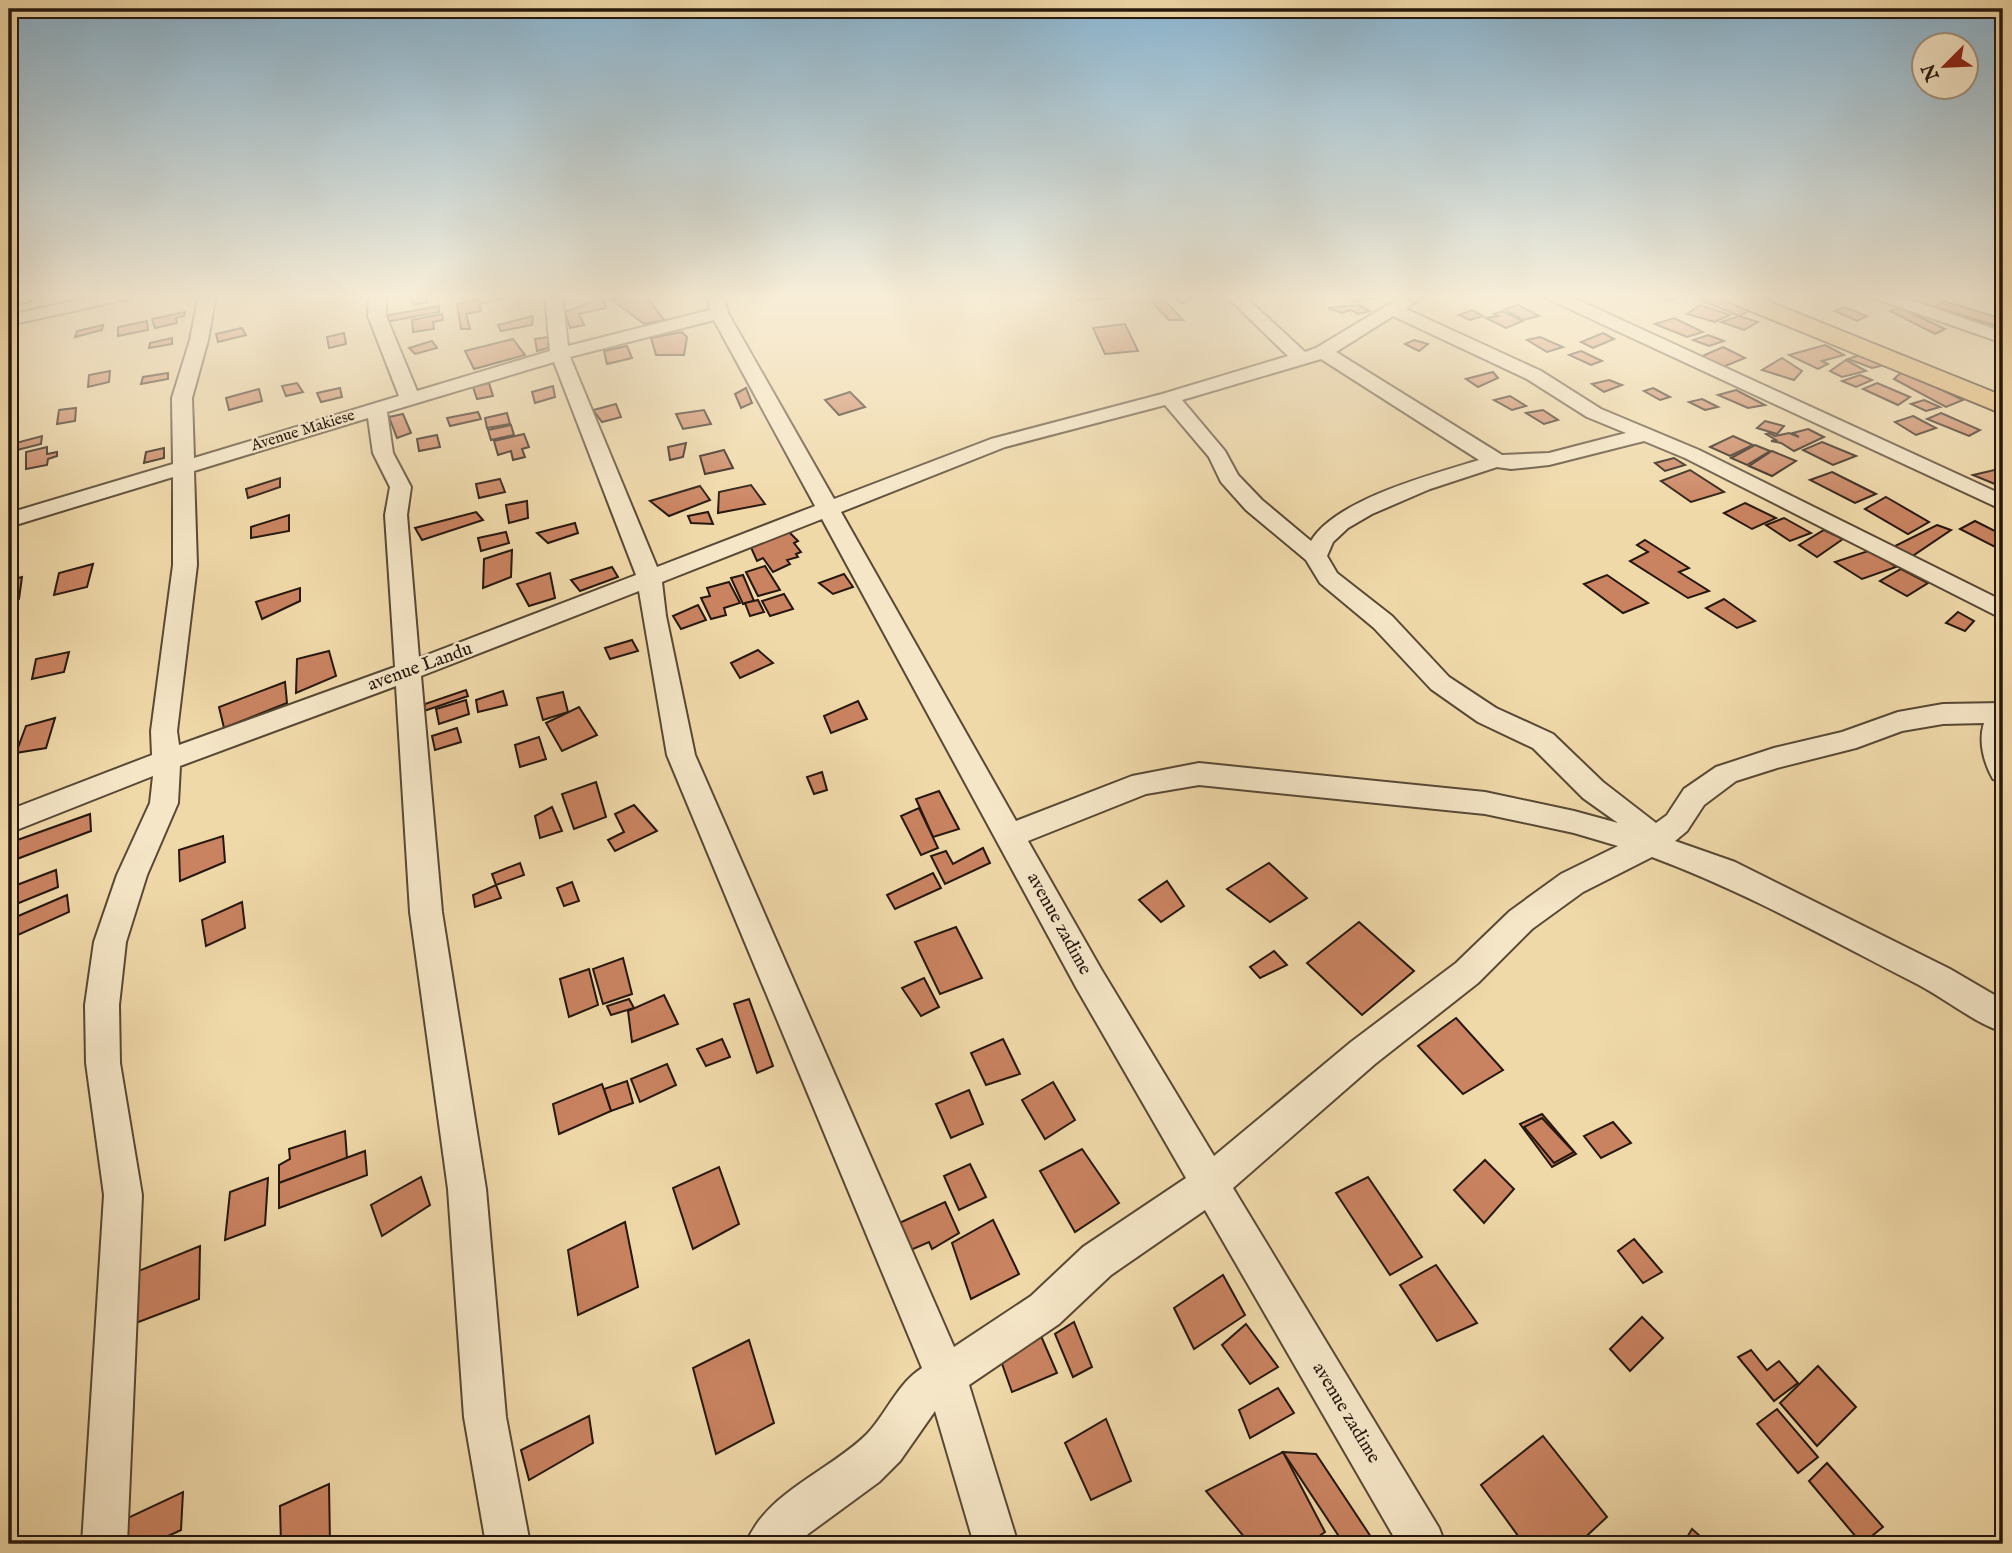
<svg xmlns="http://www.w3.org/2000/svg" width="2012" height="1553" font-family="'IM FELL English',serif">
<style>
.building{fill:#ca8361;stroke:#25170e;stroke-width:2}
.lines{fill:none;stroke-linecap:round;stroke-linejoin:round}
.street-casing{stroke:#584835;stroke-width:4}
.highway-casing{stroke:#25170e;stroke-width:4}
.street{fill:#f5e6c7;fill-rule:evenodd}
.highway{fill:#e8bc74;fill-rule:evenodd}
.labels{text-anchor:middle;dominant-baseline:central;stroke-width:5;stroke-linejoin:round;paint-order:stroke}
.far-street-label{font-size:16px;fill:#25170e;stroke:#f5e6c7}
.street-label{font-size:19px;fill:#25170e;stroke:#f5e6c7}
</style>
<rect width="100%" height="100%" fill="#f0d9a9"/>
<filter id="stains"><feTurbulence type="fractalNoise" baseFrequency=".00286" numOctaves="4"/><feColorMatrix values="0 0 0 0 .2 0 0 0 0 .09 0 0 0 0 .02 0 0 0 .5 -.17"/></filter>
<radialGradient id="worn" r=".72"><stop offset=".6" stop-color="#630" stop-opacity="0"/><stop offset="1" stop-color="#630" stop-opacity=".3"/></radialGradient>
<g class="building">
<path d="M35,294l-1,7 -22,5v-10z"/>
<path d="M425,294l2,8 -14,3 -3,-9z"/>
<path d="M501,294h35l2,2 -13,2 -2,-4 -44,10 2,7 -15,3 4,15h-9l-4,-25z"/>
<path d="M645,294l19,26 -20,4 -33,-25z"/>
<path d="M1074,294h37l3,4 -36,2z"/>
<path d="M1169,294h28l3,2 -19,7z"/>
<path d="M1360,294h11l7,4 -22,4 -9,-6z"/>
<path d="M1657,294h20l6,2 -14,5 -16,-6z"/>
<path d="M1717,294h4l32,15 -14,7 -39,-16z"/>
<path d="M603,297l3,11 -27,6 5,11 -14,3 -5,-16z"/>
<path d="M1165,301l18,19h-14l-17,-18z"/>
<path d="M1944,301l59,18v9l-69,-21z"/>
<path d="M1359,305l11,6 -12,3 -7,-4 -9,3 -14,-5z"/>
<path d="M1518,305l21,11 -16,4 -18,-11z"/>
<path d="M1700,305l30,10 -15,7 -28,-8z"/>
<path d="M439,306v6l-53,10 -2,-6z"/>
<path d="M1844,307l23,9 -10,5 -22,-10z"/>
<path d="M1901,308l44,21 -10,5 -45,-23z"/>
<path d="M1472,310l11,6 -13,4 -11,-5z"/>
<path d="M1503,311l20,10 -17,7 -20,-10 12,-2 -4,-2z"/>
<path d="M185,312l-1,4 -8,2 1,5 -22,5 -3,-9z"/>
<path d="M442,314l1,6 -10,2 1,7 -21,3 -1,-12z"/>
<path d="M533,316l-1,9 -31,6 -3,-6z"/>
<path d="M1739,316l19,6 -14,8 -23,-8z"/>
<path d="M1674,318l29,14 -16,5 -32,-13z"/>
<path d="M147,321l1,9 -30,6v-9z"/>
<path d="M1125,324l13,27 -33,3 -12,-26z"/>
<path d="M103,325l-1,5 -27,7 2,-6z"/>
<path d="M242,328l4,7 -28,7 -2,-8z"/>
<path d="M682,332l5,5 -3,18h-28l-5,-17z"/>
<path d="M344,333l2,11 -17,4 -2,-11z"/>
<path d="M1603,333l11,6 -21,9 -12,-6z"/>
<path d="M1708,335l16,6 -15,5 -16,-6z"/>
<path d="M548,337v11l-11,3 -2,-12z"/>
<path d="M1540,337l23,10 -16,5 -20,-12z"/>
<path d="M172,338v6l-23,4 1,-5z"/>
<path d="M513,339l12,16 -51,14 -9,-18z"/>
<path d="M1414,340l14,4 -9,7 -14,-7z"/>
<path d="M432,341l5,7 -22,6 -6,-6z"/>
<path d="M1825,345l19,10 -22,6 6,3 -10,5 -29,-14z"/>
<path d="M627,346l5,12 -25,6 -3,-13z"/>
<path d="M1723,347l22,11 -22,9 -23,-10z"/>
<path d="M1581,351l21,10 -11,4 -22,-10z"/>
<path d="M1862,354l23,11 -13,3 -24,-9z"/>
<path d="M1782,358l20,13 -8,9 -32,-10z"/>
<path d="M1846,360l20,11 -24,6 -12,-6z"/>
<path d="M110,371l-1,11 -21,5 1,-12z"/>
<path d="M1903,371l60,29 -17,7 -52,-28z"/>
<path d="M1493,372l5,6 -20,9 -12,-8z"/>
<path d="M168,373v6l-27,5 2,-7z"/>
<path d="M1860,375l12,5 -16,7 -14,-6z"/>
<path d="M1609,380l13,5 -18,7 -12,-8z"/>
<path d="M297,383l6,9 -17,4 -4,-10z"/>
<path d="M489,383l4,13 -16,3 -4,-12z"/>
<path d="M1877,383l33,14 -12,8 -35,-16z"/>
<path d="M553,386l2,11 -20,6 -3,-11z"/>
<path d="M340,388l2,9 -21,5 -4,-9z"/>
<path d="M746,388l6,15 -11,5 -6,-14z"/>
<path d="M1653,388l17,9 -10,3 -16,-9z"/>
<path d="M259,389l3,12 -33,9 -3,-12z"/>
<path d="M1736,390l29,15 -17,3 -30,-13z"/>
<path d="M850,392l15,15 -26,8 -14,-15z"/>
<path d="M1510,396l16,10 -14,4 -18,-10z"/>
<path d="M1702,399l16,8 -13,3 -16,-8z"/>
<path d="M1924,400l16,7 -14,4 -15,-7z"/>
<path d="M616,404l5,13 -19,5 -9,-12z"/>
<path d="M76,408l-1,13 -18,3 2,-14z"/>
<path d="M704,410l7,14 -28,5 -7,-15z"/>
<path d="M1543,410l15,10 -14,4 -18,-11z"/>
<path d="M478,412l3,7 -31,7 -3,-8z"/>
<path d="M507,413l3,11 -23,4 -2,-10z"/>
<path d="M1941,413l39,17 -11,6 -42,-17z"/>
<path d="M403,414l8,19 -14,5 -8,-21z"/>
<path d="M1913,416l23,12 -20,7 -21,-13z"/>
<path d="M1765,421l19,5 -7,8 -20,-6z"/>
<path d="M511,425l3,10 -23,5 -3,-10z"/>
<path d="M1808,429l16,8 -30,14 -13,-8 -10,-2 5,-1 -10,-6 3,-1 6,3 14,-3 10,4 -6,-4z"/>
<path d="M524,434l5,13 -7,2 3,8 -12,3 -2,-9 -13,4 -4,-14z"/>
<path d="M437,435l3,12 -21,4 -2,-12z"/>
<path d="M42,436l-1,8 -32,8 3,-8z"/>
<path d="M1733,436l20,9 -23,11 -20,-9z"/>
<path d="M1822,442l34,14 -23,9 -30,-15z"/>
<path d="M686,443l-3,14 -13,3 -2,-13z"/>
<path d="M1755,445l15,6 -23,14 -16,-7z"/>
<path d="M47,447v7l10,-2v4l-9,3 -1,6 -21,4v-17z"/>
<path d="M164,448v10l-20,5 2,-11z"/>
<path d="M724,450l9,18 -28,6 -5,-18z"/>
<path d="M1772,451l24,10 -24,15 -23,-10z"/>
<path d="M1674,458l11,7 -20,6 -10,-8z"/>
<path d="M2003,468l-1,19 -29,-12z"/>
<path d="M1690,470l34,22 -33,10 -30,-21z"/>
<path d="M1832,472l44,22 -21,9 -45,-23z"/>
<path d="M280,478v9l-32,11 -2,-9z"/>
<path d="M500,479l5,13 -26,6 -3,-14z"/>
<path d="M751,485l14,19 -47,9 1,-21z"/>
<path d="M700,486l10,14 -41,16 -19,-15z"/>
<path d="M1886,497l43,25 -21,12 -43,-25z"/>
<path d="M527,501l1,17 -19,5 -3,-18z"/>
<path d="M1745,503l31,15 -24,11 -28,-16z"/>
<path d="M476,512l7,8 -61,20 -7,-12z"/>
<path d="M708,512l5,12 -22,-1 -3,-7z"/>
<path d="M289,515v16l-38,7v-11z"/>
<path d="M1784,518l27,15 -21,8 -24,-16z"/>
<path d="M1975,521l28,14v10l-6,3 -37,-19z"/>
<path d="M575,523l3,10 -30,10 -11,-10z"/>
<path d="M1937,525l14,5 -40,27 -18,-10z"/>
<path d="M786,529l12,12 -4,2 7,9 -5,2 2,3 -11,3 3,4 -17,8 -10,-14 -6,3 -8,-18z"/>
<path d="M1824,530l19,9 -26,18 -18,-12z"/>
<path d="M506,532l3,11 -28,8 -3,-13z"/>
<path d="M1645,540l44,28 -10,4 30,19 -21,7 -58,-37 18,-9 -11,-7z"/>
<path d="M512,550l-1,27 -28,11 1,-29z"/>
<path d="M1871,550l25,17 -34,12 -27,-17z"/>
<path d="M93,564l-6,23 -33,8 5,-22z"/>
<path d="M765,566l15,24 -22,6 -12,-24z"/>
<path d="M612,567l6,10 -38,14 -9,-11z"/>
<path d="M1901,569l27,14 -21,13 -27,-15z"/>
<path d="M550,573l5,25 -26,8 -12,-22z"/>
<path d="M844,574l9,13 -20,7 -14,-11z"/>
<path d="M743,575l11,26 -11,3 -12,-26z"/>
<path d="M1607,575l41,28 -25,10 -39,-29z"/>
<path d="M22,577l-3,22 -10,2v-21z"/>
<path d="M729,582l11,21 -16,5 2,7 -15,4 -10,-21 9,-2 -3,-8z"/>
<path d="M300,588v13l-38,18 -6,-17z"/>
<path d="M784,594l9,15 -23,7 -8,-15z"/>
<path d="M1724,599l31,22 -18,7 -31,-20z"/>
<path d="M758,600l6,12 -14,4 -5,-13z"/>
<path d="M698,605l8,15 -25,9 -8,-13z"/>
<path d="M1958,612l16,9 -9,10 -19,-8z"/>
<path d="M632,640l6,11 -28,8 -5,-11z"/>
<path d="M758,650l15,13 -33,15 -9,-15z"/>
<path d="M329,651l7,25 -40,17 1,-34z"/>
<path d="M69,652l-5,20 -32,7 4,-20z"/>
<path d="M285,682l2,21 -63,25 -5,-21z"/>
<path d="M466,690l2,6 -44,15 1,-7z"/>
<path d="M503,691l4,14 -29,7 -2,-12z"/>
<path d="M563,692l5,20 -25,8 -6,-22z"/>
<path d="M466,700l3,14 -30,10 -3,-15z"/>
<path d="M858,701l9,18 -36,14 -7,-17z"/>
<path d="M579,707l18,28 -35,16 -16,-28z"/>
<path d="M55,718l-9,30 -30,5 10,-27z"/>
<path d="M457,728l4,14 -26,8 -3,-14z"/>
<path d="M539,737l7,22 -26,8 -5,-22z"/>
<path d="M822,772l5,18 -13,4 -7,-17z"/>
<path d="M596,782l10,35 -32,12 -12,-35z"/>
<path d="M939,791l20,38 -26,8 -17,-38z"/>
<path d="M634,805l23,26 -42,20 -7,-11 16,-8 -9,-18z"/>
<path d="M552,807l10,24 -22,7 -5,-22z"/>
<path d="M919,808l19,40 -17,7 -20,-39z"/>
<path d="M90,814l1,17 -82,31v-19z"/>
<path d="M223,836l2,26 -45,19 -1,-31z"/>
<path d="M983,848l7,15 -45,21 -14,-28 15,-5 7,13z"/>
<path d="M520,863l4,12 -28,10 -4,-11z"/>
<path d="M1269,863l38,35 -37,24 -43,-33z"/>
<path d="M56,870l2,17 -49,20v-19z"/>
<path d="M933,873l8,15 -46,21 -8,-14z"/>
<path d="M1167,881l17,25 -23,16 -22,-22z"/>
<path d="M572,882l7,19 -15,5 -7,-18z"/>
<path d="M496,885l5,13 -26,9 -2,-12z"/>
<path d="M67,895l2,17 -60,27v-19z"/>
<path d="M242,902l3,26 -39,18 -4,-26z"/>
<path d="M1359,922l55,49 -52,44 -55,-52z"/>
<path d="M956,927l26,51 -42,16 -25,-52z"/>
<path d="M1274,951l13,14 -27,13 -10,-11z"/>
<path d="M623,958l9,36 -29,10 -10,-35z"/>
<path d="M589,969l9,36 -29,12 -9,-38z"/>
<path d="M924,978l15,29 -18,9 -19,-28z"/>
<path d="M664,995l14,29 -46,18 -4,-31z"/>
<path d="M629,999l5,9 -23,7 -4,-9z"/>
<path d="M749,999l24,67 -16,7 -23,-69z"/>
<path d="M1456,1018l47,52 -40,24 -45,-48z"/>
<path d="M722,1039l8,18 -24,9 -9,-17z"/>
<path d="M1003,1039l17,35 -34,11 -15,-32z"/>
<path d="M667,1064l9,21 -36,17 -9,-23z"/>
<path d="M627,1081l6,22 -22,8 -7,-22z"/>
<path d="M1053,1082l22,38 -30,19 -23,-39z"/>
<path d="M602,1084l9,27 -52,23 -6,-30z"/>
<path d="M969,1090l14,34 -32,14 -15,-34z"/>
<path d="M1542,1114l34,40 -24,13 -32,-43z"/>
<path d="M1542,1118l32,34 -20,11 -30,-36z"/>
<path d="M1613,1122l18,21 -30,15 -17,-22z"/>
<path d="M345,1131l2,27 -68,25v-18l11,-6 -1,-10z"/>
<path d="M1082,1149l37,54 -44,29 -35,-61z"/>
<path d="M365,1151l2,24 -88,33v-25z"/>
<path d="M1485,1160l29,29 -30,34 -30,-33z"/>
<path d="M970,1164l16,33 -27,13 -15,-34z"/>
<path d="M719,1167l20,57 -46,25 -20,-61z"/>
<path d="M421,1177l9,28 -48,31 -11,-31z"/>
<path d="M1368,1177l54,80 -32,18 -54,-82z"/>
<path d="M268,1178l-3,47 -40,15 5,-48z"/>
<path d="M945,1202l14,31 -27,16 -3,-7 -30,13 -17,-24z"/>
<path d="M993,1220l26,54 -48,25 -19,-56z"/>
<path d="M625,1222l13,65 -60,28 -10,-65z"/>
<path d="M1634,1239l28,33 -19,11 -25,-32z"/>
<path d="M200,1246l-1,53 -79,30 4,-52z"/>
<path d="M1436,1265l41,58 -40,18 -37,-56z"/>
<path d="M1223,1275l22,40 -51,34 -20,-41z"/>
<path d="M1642,1317l21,21 -33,33 -20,-22z"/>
<path d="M1074,1322l18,45 -19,10 -18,-43z"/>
<path d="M1246,1324l32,43 -28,17 -28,-39z"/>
<path d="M1041,1336l16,37 -45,19 -12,-34z"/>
<path d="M749,1340l25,83 -58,31 -23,-86z"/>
<path d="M1751,1350l16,20 12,-9 19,22 -24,18 -36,-44z"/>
<path d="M1818,1366l38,41 -39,39 -37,-43z"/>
<path d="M1278,1388l16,25 -44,25 -11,-28z"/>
<path d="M1777,1409l41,48 -20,16 -41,-49z"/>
<path d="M589,1416l4,27 -64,37 -8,-30z"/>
<path d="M1106,1419l25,62 -40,19 -26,-57z"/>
<path d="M1543,1436l64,81 -29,27h-54l-43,-59z"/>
<path d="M1283,1452l42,80 -17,12h-58l-44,-53z"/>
<path d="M1283,1452l33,2 59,89 -31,1z"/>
<path d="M1827,1463l56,64 -21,17 -53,-63z"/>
<path d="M329,1484l1,60h-49l-1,-38z"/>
<path d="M183,1492l-2,38 -30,14h-54l1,-12z"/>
<path d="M1692,1529l17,15h-26z"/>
</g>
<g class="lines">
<g class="street-casing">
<g id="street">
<path d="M106,294h31l-9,5 -119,26v-10z"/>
<path d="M199,294h17l-8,46 -16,58 2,60 205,-62 -31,-80 1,-22h17v22l31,75 133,-40 -5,-57h17l6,52 142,-36 -3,-16h16l5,19 106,186 157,-60 171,-45 126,-38 -64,-62h18l63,58 11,-4 90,-54h19l-19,15 135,62 60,38 98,41 304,151v18l-318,-161 -41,-17 -95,24 -38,4 -14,-2 -67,22 -58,25 -24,14 -15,14 -6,14 10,17 55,43 57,61 47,31 57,26 50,48 53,41 11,-8 17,-26 32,-22 58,-19 68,-16 56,-20 45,-8 60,-1v79l-10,-3c-9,-16 -15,-37 -9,-56l-41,1 -41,7 -46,17 -79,20 -41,13 -32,24 -17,26 -12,10 60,21 215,107 53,31v32c-30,-10 -56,-32 -84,-47 -88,-45 -175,-94 -267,-128l-69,35 -51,37 -54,54 -103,81 -142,124 206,340 6,16h-47l-193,-334 -94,65 -52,49 -90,61 49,159h-44l-39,-133 -35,50 -21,21 -71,52 -10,10h-52c19,-51 84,-73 121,-110 20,-21 30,-50 55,-66l-255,-613 -28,-164 -218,85 21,236 44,277 20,228 24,127h-44l-22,-127 -16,-228 -38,-277 -14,-226 -216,80 -2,37 -31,72 -21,67 -7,63 1,58 22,132 -15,349h-45l22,-349 -18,-132 -1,-58 9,-63 23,-67 33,-72 3,-27 -144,57v-23l143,-55 -1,-24 22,-166v-88l-164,50v-14l164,-49 -1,-66 18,-58zM1393,316l134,63 60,38 39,16 -77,20 -47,2 -166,-103zM714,320l101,186 -158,61 -87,-210zM1321,359l158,101c-45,14 -143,39 -168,81l-49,-41 -24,-25 -13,-24 -43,-51zM554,362l82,213 -217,83 -12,-143 4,-28 -18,-34 -6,-41zM1165,405l44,52 12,25 25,28 60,50 14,23 54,45 57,61 47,33 55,26 50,50 35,25 -44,-12 -89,-19 -286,-29 -67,13 -116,45 -175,-309 164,-65zM368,418l5,35 17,34 -5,28 10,152 -216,78 -2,-14 20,-166 -3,-94zM822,519l255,470 109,189 -103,69 -52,49 -77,51 -259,-592 -29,-139 -4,-34zM1199,785l286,29 89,19 44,13 -57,28 -51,37 -54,52 -105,79 -137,114 -113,-187 -73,-128 118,-47z"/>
<path d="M1543,294h22l438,201v15l-457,-212z"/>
<path d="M1870,294h24l109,38v11l-130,-45z"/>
</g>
</g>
<g class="highway-casing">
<path id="highway" d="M1718,294h32l253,102v18l-281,-115z"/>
</g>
<use href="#street" class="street"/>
<use href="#highway" class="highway"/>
</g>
<linearGradient id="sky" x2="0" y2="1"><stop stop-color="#8ab6d3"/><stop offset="0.58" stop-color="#f8eed8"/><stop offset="1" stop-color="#f8eed8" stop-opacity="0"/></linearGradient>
<rect width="2012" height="511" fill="url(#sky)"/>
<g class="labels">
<g class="far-street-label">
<text transform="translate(303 431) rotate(-17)">Avenue Makiese</text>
</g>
<g class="street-label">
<text transform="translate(420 667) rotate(-20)">avenue Landu</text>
<text transform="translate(1059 924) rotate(61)">avenue zadime</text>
<text transform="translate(1346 1413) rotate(59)">avenue zadime</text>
</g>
</g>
<rect width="2012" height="1553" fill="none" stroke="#f0d9a9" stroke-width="35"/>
<rect x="10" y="10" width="1991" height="1532" fill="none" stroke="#25170e" stroke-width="3.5"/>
<rect x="18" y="18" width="1977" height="1518" fill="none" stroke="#25170e" stroke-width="2"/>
<g transform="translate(1945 66) rotate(246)"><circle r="33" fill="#f5e6c7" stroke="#a2937d" stroke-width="2"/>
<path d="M0-5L12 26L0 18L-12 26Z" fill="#8f2418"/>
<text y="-10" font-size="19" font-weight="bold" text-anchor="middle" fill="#25170e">N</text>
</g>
<rect width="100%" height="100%" filter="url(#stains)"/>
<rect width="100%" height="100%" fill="url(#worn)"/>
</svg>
